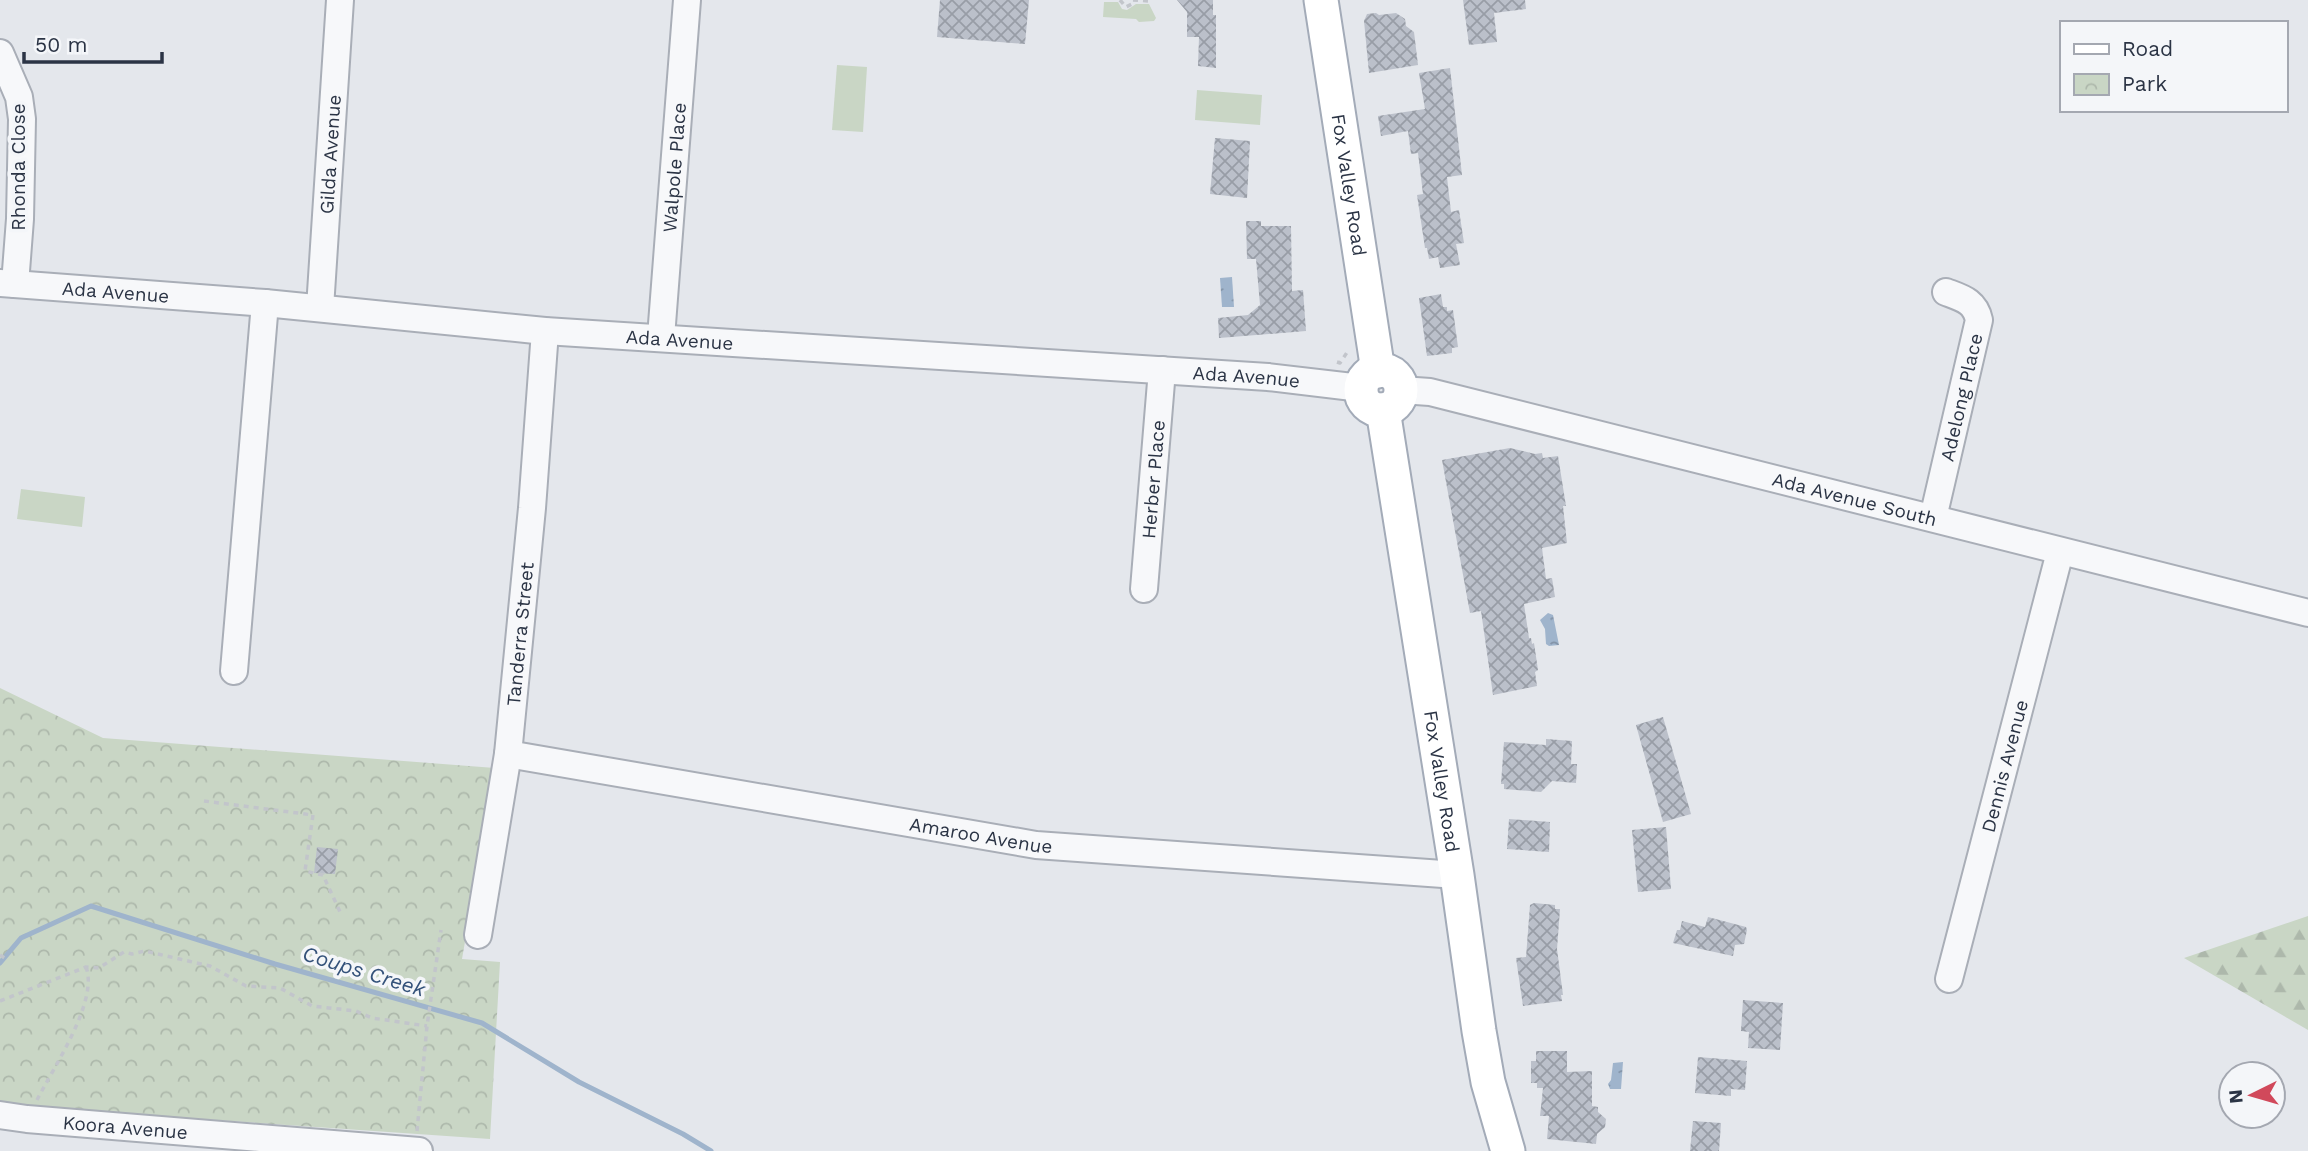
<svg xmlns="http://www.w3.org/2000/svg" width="2308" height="1151" font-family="'Work Sans',sans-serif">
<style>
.grass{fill:#c9d6c5}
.forest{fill:url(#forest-firs)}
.park{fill:url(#park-crowns)}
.water{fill:url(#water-ripples)}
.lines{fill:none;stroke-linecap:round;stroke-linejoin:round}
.stream{stroke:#9fb4cc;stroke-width:5}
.building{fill:url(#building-cross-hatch)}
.minor-casing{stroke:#a9aeb7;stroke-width:30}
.major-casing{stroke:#a3abb8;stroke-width:37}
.path{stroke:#c2c5cb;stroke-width:3.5;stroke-dasharray:5 5;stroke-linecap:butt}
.minor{stroke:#f7f8fa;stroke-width:26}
.major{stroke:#fff;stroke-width:33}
.labels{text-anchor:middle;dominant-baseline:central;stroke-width:7;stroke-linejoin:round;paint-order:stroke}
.street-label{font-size:19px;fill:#2b3445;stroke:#f4f6f9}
.water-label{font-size:21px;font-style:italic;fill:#34527a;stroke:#f4f6f9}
</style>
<defs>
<pattern id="forest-firs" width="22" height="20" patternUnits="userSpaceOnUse" patternTransform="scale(1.75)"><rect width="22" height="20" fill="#c9d6c5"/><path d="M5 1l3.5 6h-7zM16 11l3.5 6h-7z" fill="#adb8ab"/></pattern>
<pattern id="park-crowns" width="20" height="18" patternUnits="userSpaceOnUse" patternTransform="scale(1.75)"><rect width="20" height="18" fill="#c9d6c5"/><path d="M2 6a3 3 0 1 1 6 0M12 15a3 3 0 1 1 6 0" fill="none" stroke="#adb8ab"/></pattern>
<pattern id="water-ripples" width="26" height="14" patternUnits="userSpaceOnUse" patternTransform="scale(1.75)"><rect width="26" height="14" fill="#9fb4cc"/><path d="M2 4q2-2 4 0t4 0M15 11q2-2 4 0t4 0" fill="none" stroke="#8293a7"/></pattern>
<pattern id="building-cross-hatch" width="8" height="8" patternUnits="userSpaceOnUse" patternTransform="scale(1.75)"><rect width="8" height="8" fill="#bbc0ca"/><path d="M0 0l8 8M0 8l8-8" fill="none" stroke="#989da6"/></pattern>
</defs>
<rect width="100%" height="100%" fill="#e4e7ec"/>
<g class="grass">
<path d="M1104,2h14l4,7 5,1 9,-6h13l7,14 -2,3 -15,1 -3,-3 -33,-2z"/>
<path d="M837,65l30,2 -4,65 -31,-2z"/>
<path d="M1197,90l65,5 -2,30 -65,-5z"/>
<path d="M21,489l64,8 -3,30 -65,-8z"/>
</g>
<path class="forest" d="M2308,916v114l-124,-72z"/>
<path class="park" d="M0,688l103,50 392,30 -33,191 38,3 -10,177 -418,-29 -72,-9z"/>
<g class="water">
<path d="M1232,277l2,30h-12l-2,-29z"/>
<path d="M1548,613l5,2 6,30 -10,1 -3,-2 -1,-15 -5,-9z"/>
<path d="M1623,1062l-2,27h-11l-2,-5 3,-4 2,-17z"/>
</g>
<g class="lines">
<path class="stream" d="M0,963l21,-25 70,-32 184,58 207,59 97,59 104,52 28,17"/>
</g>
<g class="building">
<path d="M940,0h89l-4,44 -88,-7z"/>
<path d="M1177,0h36v15h3v53l-18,-2 1,-29h-12v-25z"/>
<path d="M1463,0h62l1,9 -32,4 3,29 -28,3z"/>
<path d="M1376,13l3,2 17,-2 9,6 1,7 8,6 4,33 -49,8 -5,-52 3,-7z"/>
<path d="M1450,68l12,107 -15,2 4,35 8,-2 5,33 -8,1 4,21 -20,3 -2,-11 -9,2 -2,-11h-2l-8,-53 6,-1 -5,-41 -7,1 -3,-23 -27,5 -3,-20 47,-7 -6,-36z"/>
<path d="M1215,138l35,3 -3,57 -37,-4z"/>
<path d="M1246,221h15v5h30l1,65 11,-1 3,41 -87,7 -1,-20 30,-3 12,-10 -4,-46h-9z"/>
<path d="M1441,294l2,13h4v4l6,-1 5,37 -6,1v5l-25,3 -8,-58z"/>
<path d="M1510,448l25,6 7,-1 1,5 15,-2 8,50h-3l4,37 -25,5 4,31 6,-1 3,19 -31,7 5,34h2l1,6 2,-1 4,27 -3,2 2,14 -44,9 -12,-84 -11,2 -28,-153z"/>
<path d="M1663,717l28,97 -28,8 -27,-97z"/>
<path d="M1546,739l26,2 -1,23h6l-1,19 -24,-2 -11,11 -37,-3v-5h-3l3,-42 42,3z"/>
<path d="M1509,819l41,3 -1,30 -42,-3z"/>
<path d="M1666,827l5,62 -33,3 -6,-62z"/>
<path d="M317,847l21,2 -3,25 -21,-1z"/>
<path d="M1534,903l21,2v4h5l-3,40 6,46h-2l1,6 -39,5 -7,-48 10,-1 4,-52z"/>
<path d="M1708,917l38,10 1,3 -3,14 -9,1 -2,11 -60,-13 4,-13h3l2,-9 23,6z"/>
<path d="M1743,1000l40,3 -3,47 -32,-2 1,-16 -8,-1z"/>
<path d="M1536,1051h31v21l25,-1v35l6,1v5l8,7 -1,8 -8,7 -1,10 -49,-5 2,-23h-9l3,-28h-6v-5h-6v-22h5z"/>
<path d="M1698,1057l49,4 -2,29 -14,-1v7l-36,-3z"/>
<path d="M1693,1121l28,2 -2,28h-29z"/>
</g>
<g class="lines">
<g class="minor-casing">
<g id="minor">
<path d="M0,53l19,44 3,22 -2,100 -5,65"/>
<path id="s1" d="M0,283l265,20 280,28 723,46 93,11"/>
<path id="s2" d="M320,308l20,-308"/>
<path id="s3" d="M661,337l26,-337"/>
<path id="s4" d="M1401,390l29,2 878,221"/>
<path id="s5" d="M1933,518l46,-198c-4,-19 -17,-22 -33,-28"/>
<path id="s6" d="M1144,589l18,-219"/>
<path d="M234,671l31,-368"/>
<path id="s7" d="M508,754l528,91 421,30"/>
<path id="s8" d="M478,935l30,-181 24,-246 13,-177"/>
<path id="s9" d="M1949,979l111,-427"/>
<path id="s10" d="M0,1115l27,4 392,32"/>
</g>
</g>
<g class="major-casing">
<g id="major">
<path id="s11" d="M1321,0l57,371"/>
<circle cx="1381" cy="390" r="20"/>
<path id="s12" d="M1383,410l74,465 22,156 9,51 20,69"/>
</g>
</g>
<g class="path">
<path d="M1120,0l6,7 6,-3 1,-4"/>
<path d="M1133,0l17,1"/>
<path d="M1337,362l3,1 8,-12"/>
<path d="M204,801l109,14 -8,56 18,4 18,39"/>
<path d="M0,955l8,5"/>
<path d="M0,1001l86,-34 13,1 25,-16 8,2 13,-3 65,15 36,20 34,2 32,18 44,5 16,7 55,8"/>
<path d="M37,1100c16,-32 62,-99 49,-133"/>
<path d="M417,1131l10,-105 14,-96"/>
</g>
<use href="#minor" class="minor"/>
<use href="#major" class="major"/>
</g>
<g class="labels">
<g class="street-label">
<text stroke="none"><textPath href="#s2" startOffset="154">Gilda Avenue</textPath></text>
<text transform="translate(18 167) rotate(-90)">Rhonda Close</text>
<text stroke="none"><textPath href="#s3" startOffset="170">Walpole Place</textPath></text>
<text stroke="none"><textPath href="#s11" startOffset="187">Fox Valley Road</textPath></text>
<text stroke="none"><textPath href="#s1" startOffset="116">Ada Avenue</textPath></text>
<text stroke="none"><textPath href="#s1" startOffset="682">Ada Avenue</textPath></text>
<text stroke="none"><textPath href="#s1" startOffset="1250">Ada Avenue</textPath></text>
<text stroke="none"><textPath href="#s5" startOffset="124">Adelong Place</textPath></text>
<text stroke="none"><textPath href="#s6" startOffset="110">Herber Place</textPath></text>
<text stroke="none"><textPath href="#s4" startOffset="467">Ada Avenue South</textPath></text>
<text stroke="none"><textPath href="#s8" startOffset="304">Tanderra Street</textPath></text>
<text stroke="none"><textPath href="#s9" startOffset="220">Dennis Avenue</textPath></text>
<text stroke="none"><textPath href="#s12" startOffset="376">Fox Valley Road</textPath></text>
<text stroke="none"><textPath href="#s7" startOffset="480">Amaroo Avenue</textPath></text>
<text stroke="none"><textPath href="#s10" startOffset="126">Koora Avenue</textPath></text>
</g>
<g class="water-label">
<text transform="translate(364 971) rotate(17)">Coups Creek</text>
</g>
</g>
<rect x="2060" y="21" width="228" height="91" fill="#f4f6f9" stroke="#a4a8b1" stroke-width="2"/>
<rect x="2074" y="44" width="35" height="10" fill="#ffffff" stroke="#a4a8b1" stroke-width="2"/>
<text x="2122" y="56" font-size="21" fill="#2b3445">Road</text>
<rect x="2074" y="74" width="35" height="21" fill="url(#park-crowns)" stroke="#a4a8b1" stroke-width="2"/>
<text x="2122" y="91" font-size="21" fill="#2b3445">Park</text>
<g transform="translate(2252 1095) rotate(265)"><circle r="33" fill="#f4f6f9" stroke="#a4a8b1" stroke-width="2"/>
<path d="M0-5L12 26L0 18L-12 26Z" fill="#d1495b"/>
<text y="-10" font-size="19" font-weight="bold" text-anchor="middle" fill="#2b3445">N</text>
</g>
<path d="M24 52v10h138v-10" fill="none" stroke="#2b3445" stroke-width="3.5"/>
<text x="35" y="52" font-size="21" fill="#2b3445" stroke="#f4f6f9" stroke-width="5" paint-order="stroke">50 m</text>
</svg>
